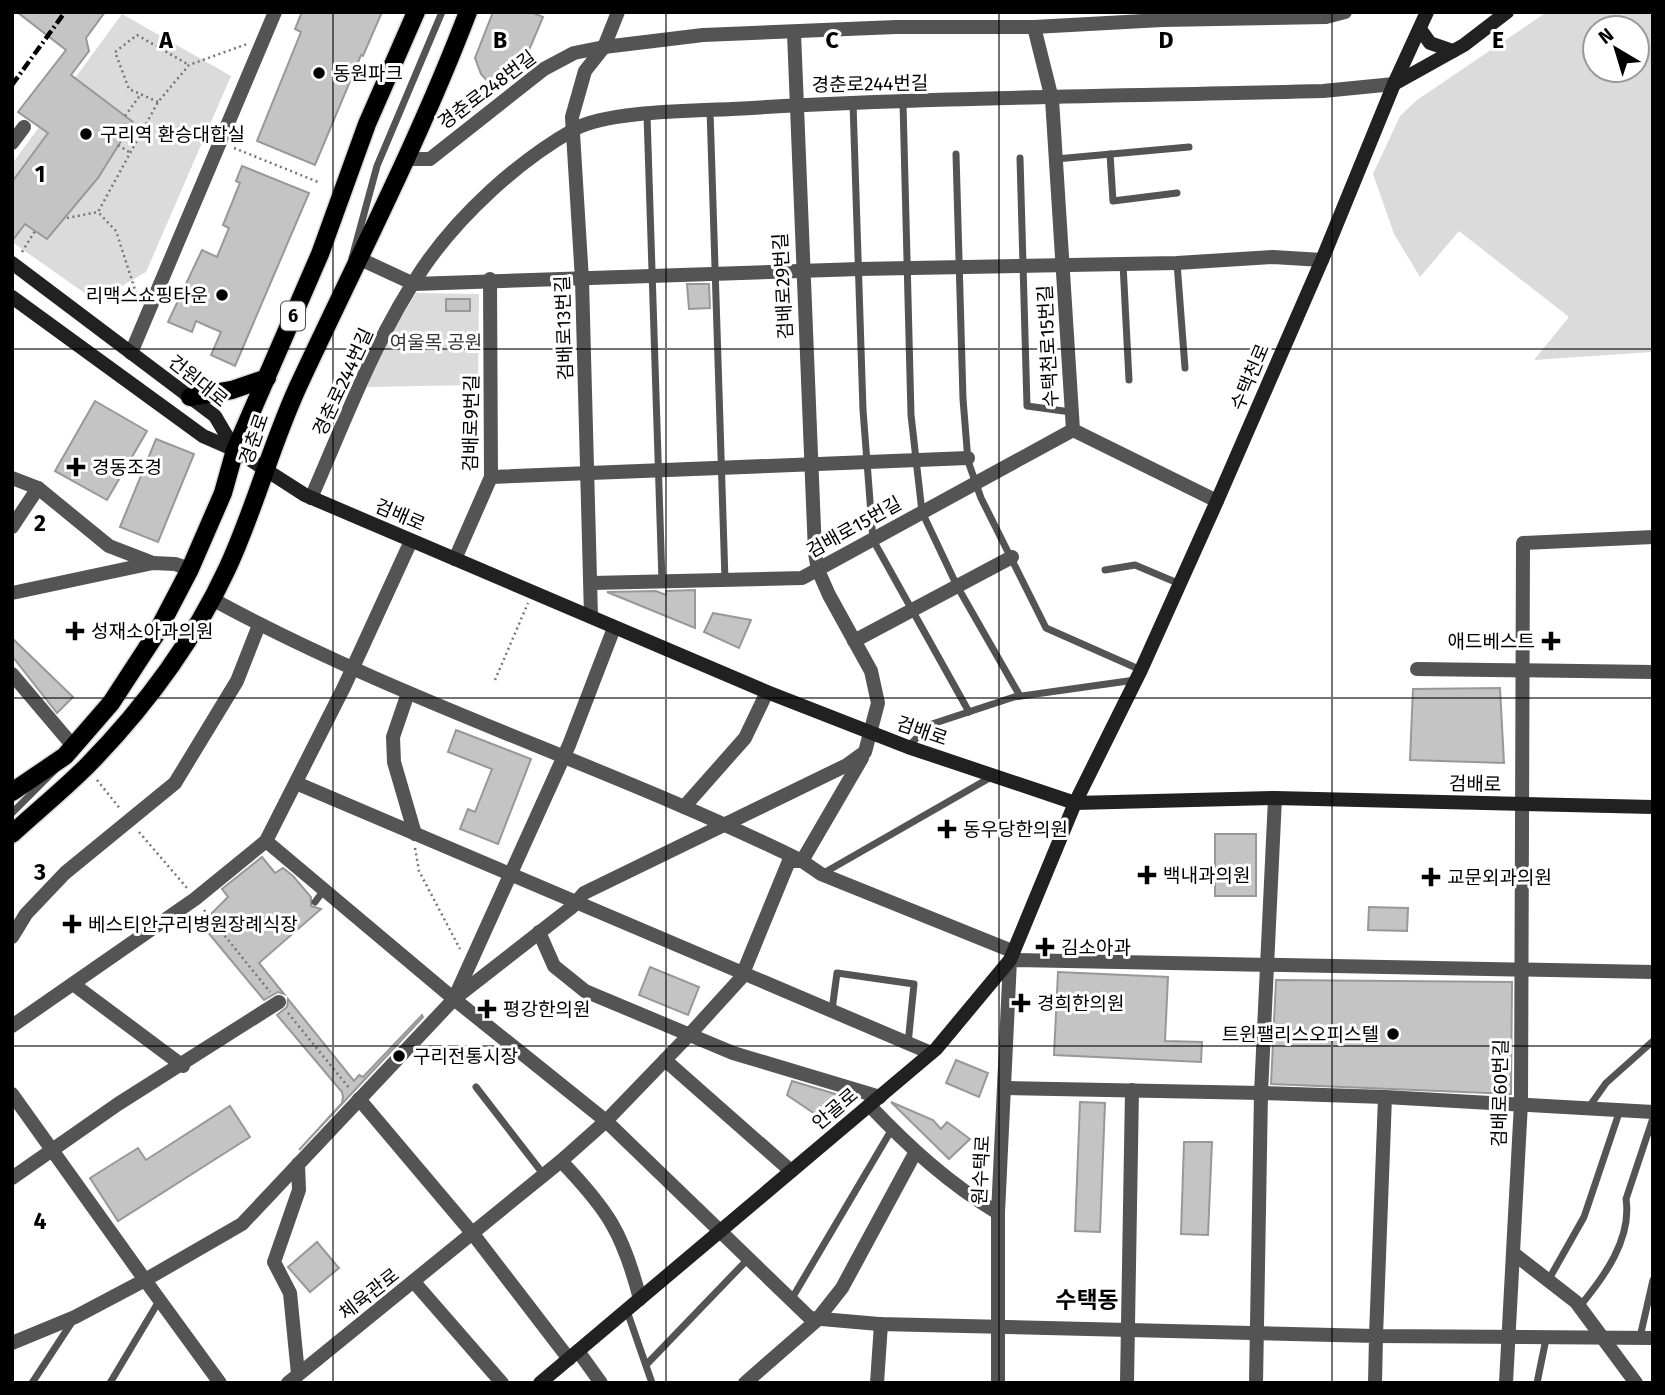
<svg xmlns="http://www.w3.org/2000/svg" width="1665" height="1395" font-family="'Fira Sans','Noto Sans KR',sans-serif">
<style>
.green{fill:#dbdbdb;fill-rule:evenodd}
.building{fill:#c4c4c4;stroke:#989898;stroke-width:2}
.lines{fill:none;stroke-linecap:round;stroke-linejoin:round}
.primary-casing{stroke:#dbdbdb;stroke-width:21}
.path{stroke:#767676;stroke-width:2.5;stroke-dasharray:2 3.5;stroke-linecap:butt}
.lane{stroke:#545454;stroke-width:7}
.street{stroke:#545454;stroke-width:14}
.secondary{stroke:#212121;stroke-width:14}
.primary{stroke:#000;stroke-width:18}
.rail{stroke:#000;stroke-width:4.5;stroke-dasharray:10 3.5 2 3.5;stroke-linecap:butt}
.grid{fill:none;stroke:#000;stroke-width:2;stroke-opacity:0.55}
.poi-dot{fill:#000;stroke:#fff;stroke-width:2.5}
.labels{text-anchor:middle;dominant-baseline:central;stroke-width:6;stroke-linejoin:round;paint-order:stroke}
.shield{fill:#fff;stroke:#4c4c4c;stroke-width:2}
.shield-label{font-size:18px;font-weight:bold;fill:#000}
.poi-label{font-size:19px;fill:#000;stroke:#fff;text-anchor:start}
.street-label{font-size:19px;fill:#000;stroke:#fff}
.park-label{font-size:19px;fill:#323232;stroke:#fff}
.quarter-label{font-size:23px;font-weight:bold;fill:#000;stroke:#fff}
.grid-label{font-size:23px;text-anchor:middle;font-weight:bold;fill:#000;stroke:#fff;stroke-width:6;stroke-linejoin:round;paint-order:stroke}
</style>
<rect width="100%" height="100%" fill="#fff"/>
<g class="green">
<path d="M1547,12h106v340l-119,8 35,-43 -110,-86 -39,46 -26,-43 -21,-60 27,-58 17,-16zM1595,28h42v42h-42z"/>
<path d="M122,14l109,62 -85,196 -50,29 -84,-59v-78z"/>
<path d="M416,293l63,1 -1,91 -111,2 15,-38z"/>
</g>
<g class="building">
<path d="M17,12h88l-19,26 3,13 -18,24 62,47 -35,56 -51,61 -22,-15 -13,17v-59l36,-49 -30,-21 48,-62z"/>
<path d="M302,12h80l-19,44 -2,-1 -46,110 -58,-24 44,-109 -6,-3z"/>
<path d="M493,12h38l12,5 -16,38 -35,31 -11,-12 -6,-16z"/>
<path d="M242,166l67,27 -74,173 -24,-11 10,-23 -25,-11 -4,11 -24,-10 34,-72 15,7 12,-29 -6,-3 17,-42 -4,-2z"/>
<path d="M687,284h22l1,24 -21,1z"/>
<rect x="446" y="299" width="24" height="12"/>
<path d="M95,401l52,30 -40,69 -52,-29z"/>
<path d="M156,439l38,15 -36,88 -38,-15z"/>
<path d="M695,590v38l-88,-36 49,-1 10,4v-4z"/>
<path d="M713,613l38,7 -12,28 -35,-16z"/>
<path d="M12,638l61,59 -16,16 -45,-57z"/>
<path d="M1500,688l4,75 -94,-3 3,-71z"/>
<path d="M456,730l75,29 -33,85 -38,-15 8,-20 7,3 17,-43 -44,-17z"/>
<rect x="1215" y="834" width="41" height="62"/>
<path d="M262,857l13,16 8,-5 10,8 18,21v9l10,3 -62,54 25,31 -6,-2 -14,8 -63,-76 27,-27 -6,-8z"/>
<path d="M1369,907l39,1 -1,23 -39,-1z"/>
<path d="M650,967l49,20 -11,28 -49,-20z"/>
<path d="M1058,972l110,5 -3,64 37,1 -1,20 -147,-7z"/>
<path d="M1276,980l236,2 -1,112 -240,-10z"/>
<path d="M288,999l66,82 5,-6 4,2 59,-62 1,2 -124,133 43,-47 1,-6 -1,-5 -65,-77 10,-8z"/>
<path d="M956,1060l32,13 -9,24 -33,-14z"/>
<path d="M792,1081l50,15 -24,20 -31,-21z"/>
<path d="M891,1102l42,18 8,9 6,-7 23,17 -21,20z"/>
<path d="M1080,1102l25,1 -5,129 -25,-1z"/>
<path d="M230,1106l20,31 -132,84 -28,-43 48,-30 8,12z"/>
<path d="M1184,1142h28l-4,93 -27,-1z"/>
<path d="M317,1242l22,26 -29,24 -22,-25z"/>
</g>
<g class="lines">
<g class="primary-casing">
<g id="primary">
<path d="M190,397l42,-7 35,-12"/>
<path d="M12,792l53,-36 46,-53 45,-69 34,-65 33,-76 12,-43 85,-196 47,-130 49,-112"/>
<path d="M12,834c25,-23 51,-44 75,-68 56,-57 106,-124 140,-197 29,-62 45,-129 75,-191 57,-122 118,-240 166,-366"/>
</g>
</g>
<g class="path">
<path d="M158,102l-29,-13 -14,-37 22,-17 52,30"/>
<path d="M125,116l16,-22"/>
<path d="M118,145l11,7"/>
<path d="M234,148l84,34"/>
<path d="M67,218l31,-6"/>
<path d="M22,252l13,-21"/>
<path d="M138,299l-22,-68 -18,-19 60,-110 31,-37 58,-21"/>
<path d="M495,680l33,-77"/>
<path d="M97,780l24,30"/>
<path d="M139,832l48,56"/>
<path d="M415,848l4,23 41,78"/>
<path d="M204,910l66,82"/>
<path d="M288,1013l62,76"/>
</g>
<g class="lane">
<path d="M853,103l10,307 10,130 96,172"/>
<path d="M903,103l8,312 11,97 35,74 63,110"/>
<path d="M710,110l15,470"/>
<path d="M647,115l15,466"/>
<path d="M956,154l7,245 5,62 13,37 65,130 95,42"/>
<path d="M1110,154l3,47 64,-8"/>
<path d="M1020,158l7,248 44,6"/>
<path d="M1056,159l133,-12"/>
<path d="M352,258l25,-92 65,-154"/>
<path d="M1177,263l8,105"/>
<path d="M1123,264l6,116"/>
<path d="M1105,570l30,-5 45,19"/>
<path d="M908,747l21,-22 85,-28 121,-17"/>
<path d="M12,813l42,-42"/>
<path d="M822,874l171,-98"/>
<path d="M315,902l9,-12"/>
<path d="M832,1010l5,-37 77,11 -6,60"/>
<path d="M476,1087l68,88"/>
<path d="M1589,1107l17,-24 47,-42"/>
<path d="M1549,1279l35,-62 36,-107"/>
<path d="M791,1300l101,-171"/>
<path d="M1580,1306c24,-29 52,-67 46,-107l27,-81"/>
<path d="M627,1311l25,72"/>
<path d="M1640,1337l13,-57"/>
<path d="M646,1365l103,-107"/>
<path d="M32,1383l40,-61"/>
<path d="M110,1383l49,-82"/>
<path d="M1537,1383l9,-44"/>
</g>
<g class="street">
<path d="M1034,27l18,72 21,331 144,71"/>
<path d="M12,143l12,-16"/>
<path d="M407,159h23l114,-90 30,-16 30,-6 99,-12 193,-8h138l128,-7 164,-3 19,-5"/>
<path d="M360,259l54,25 445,-15 318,-6 96,-6 49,3"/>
<path d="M131,353l144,-341"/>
<path d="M491,477l477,-19"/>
<path d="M12,478l26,10 71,58 44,17"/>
<path d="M311,498c34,-77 64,-160 112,-230 37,-54 95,-107 152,-139 33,-18 118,-18 157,-20 197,-12 395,-13 591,-18l71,-7"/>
<path d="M12,527l26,-39"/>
<path d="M455,559l36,-82 -1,-198"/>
<path d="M592,583l210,-5 271,-148"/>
<path d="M12,593l141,-30 22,1 15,5"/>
<path d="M212,599c189,103 397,167 590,262l60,-103"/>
<path d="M591,616l-9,-336 -10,-163 13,-46 19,-24 14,-35"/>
<path d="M854,641l158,-84"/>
<path d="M1417,669l236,3"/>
<path d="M12,674l61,72"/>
<path d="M408,693l-15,44 1,25 21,72"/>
<path d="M296,783l635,270"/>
<path d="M684,807l61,-69 22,-46"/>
<path d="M266,841l188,158 115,-254 45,-117"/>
<path d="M539,932l15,34 31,25 148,62 147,44"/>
<path d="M12,937l14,-23 39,-41 110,-90 62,-102 22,-56"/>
<path d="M73,984l110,82"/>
<path d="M454,999l152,122 204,197 69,6 497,12 -1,47"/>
<path d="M12,1026l183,-127 71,-58 78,-154 67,-146"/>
<path d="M665,1060l126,111"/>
<path d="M1005,1088l256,5 14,-295"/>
<path d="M12,1094l133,186 97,-56 212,-225 118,-92 12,-14 263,-128 18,-13 13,-49 -7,-32 -42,-76 -11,-25 -3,-17 -21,-520"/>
<path d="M1385,1097l-9,239 277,2"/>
<path d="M359,1099l114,135 96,125"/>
<path d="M869,1105c40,42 79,78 129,108"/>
<path d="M561,1161c47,49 62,72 79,138"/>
<path d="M298,1164l1,26 -25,72 16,31 8,81"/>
<path d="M12,1178l106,-74 161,-102"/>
<path d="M1513,1253l63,49 60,81"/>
<path d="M414,1282l88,101"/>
<path d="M12,1343l63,-26 70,-37 75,103"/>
<path d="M578,1351l23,32"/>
<path d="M288,1383l273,-222 45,-40 85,-88 50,-55 48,-117h13l19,13 191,77"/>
<path d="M745,1383l71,-62 26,-33 73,-135"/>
<path d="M877,1383l4,-59"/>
<path d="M998,1383v-170l12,-253 643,12"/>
<path d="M1127,1383l5,-293"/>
<path d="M1256,1383l5,-290 124,4 268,15"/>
<path d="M1506,1383l15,-280 2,-560 130,-6"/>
</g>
<g class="secondary">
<path d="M1420,29l10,14 23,8"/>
<path d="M1394,84l70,-39 43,-33"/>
<path d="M12,263l203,153 20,34"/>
<path d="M12,297l191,139 32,14 70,45 462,197 141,55 167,56 200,-5 378,9"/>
<path d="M540,1383l396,-334 74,-89 65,-157 66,-133 76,-169 105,-241 72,-176 33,-72"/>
</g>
<use href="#primary" class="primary"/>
<path class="rail" d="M12,85l53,-73"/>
</g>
<path class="grid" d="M333,12v1371M666,12v1371M999,12v1371M1332,12v1371M12,349h1641M12,698h1641M12,1046h1641"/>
<g class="poi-dot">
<circle cx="319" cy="73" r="7"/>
<circle cx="86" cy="134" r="7"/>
<circle cx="222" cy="295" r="7"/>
<path d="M72.5 456.5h7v7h7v7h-7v7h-7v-7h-7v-7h7z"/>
<path d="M71.5 620.5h7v7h7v7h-7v7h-7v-7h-7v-7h7z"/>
<path d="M1547.5 630.5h7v7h7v7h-7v7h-7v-7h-7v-7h7z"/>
<path d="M943.5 818.5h7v7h7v7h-7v7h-7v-7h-7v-7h7z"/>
<path d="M1143.5 864.5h7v7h7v7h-7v7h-7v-7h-7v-7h7z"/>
<path d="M1427.5 866.5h7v7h7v7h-7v7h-7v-7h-7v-7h7z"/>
<path d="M68.5 913.5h7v7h7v7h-7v7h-7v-7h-7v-7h7z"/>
<path d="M1041.5 936.5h7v7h7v7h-7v7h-7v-7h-7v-7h7z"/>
<path d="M1017.5 992.5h7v7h7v7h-7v7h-7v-7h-7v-7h7z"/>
<path d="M483.5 998.5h7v7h7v7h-7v7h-7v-7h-7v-7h7z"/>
<circle cx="1393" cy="1034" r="7"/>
<circle cx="399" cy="1056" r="7"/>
</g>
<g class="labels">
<rect class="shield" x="281" y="301.5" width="24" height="29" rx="5"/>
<g class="shield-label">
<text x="293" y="316">6</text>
</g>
<g class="poi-label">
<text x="333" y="73">동원파크</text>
<text x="100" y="134">구리역 환승대합실</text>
<text x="208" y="295" text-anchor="end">리맥스쇼핑타운</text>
<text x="92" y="467">경동조경</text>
<text x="91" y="631">성재소아과의원</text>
<text x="1535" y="641" text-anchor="end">애드베스트</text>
<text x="963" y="829">동우당한의원</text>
<text x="1163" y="875">백내과의원</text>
<text x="1447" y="877">교문외과의원</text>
<text x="88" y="924">베스티안구리병원장례식장</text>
<text x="1061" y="947">김소아과</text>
<text x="1037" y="1003">경희한의원</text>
<text x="503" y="1009">평강한의원</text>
<text x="1379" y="1034" text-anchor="end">트윈팰리스오피스텔</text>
<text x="413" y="1056">구리전통시장</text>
</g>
<g class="street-label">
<text transform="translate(870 84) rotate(-1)">경춘로244번길</text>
<text transform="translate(487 90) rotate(-37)">경춘로248번길</text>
<text transform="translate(783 286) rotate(-93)">검배로29번길</text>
<text transform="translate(564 328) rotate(-92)">검배로13번길</text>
<text transform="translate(1048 346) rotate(-93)">수택천로15번길</text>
<text transform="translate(1250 377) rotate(-67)">수택천로</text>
<text transform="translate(198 381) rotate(39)">건원대로</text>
<text transform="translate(343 382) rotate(-65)">경춘로244번길</text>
<text transform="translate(471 423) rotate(-89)">검배로9번길</text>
<text transform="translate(254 439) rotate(-71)">경춘로</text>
<text transform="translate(400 515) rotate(23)">검배로</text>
<text transform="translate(854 527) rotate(-29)">검배로15번길</text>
<text transform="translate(922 731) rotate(19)">검배로</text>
<text transform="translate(1475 784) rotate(1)">검배로</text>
<text transform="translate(1500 1093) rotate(-89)">검배로60번길</text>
<text transform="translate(835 1109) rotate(-40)">안골로</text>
<text transform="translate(981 1170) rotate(-87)">원수택로</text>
<text transform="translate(369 1294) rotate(-38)">체육관로</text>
</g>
<g class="park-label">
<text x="436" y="342">여울목 공원</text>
</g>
<g class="quarter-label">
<text x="1087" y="1300">수택동</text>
</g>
</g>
<g class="grid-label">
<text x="166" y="48">A</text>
<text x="500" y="48">B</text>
<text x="832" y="48">C</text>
<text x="1166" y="48">D</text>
<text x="1498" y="48">E</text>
<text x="40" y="182">1</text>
<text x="40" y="531">2</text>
<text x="40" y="880">3</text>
<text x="40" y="1229">4</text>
</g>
<rect width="1665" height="1395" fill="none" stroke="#000000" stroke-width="28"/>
<g transform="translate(1616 49) rotate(322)"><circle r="33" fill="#ffffff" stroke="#999999" stroke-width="2"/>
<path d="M0-5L12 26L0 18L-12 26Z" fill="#000000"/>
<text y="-10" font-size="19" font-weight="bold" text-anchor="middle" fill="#000000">N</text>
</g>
</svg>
